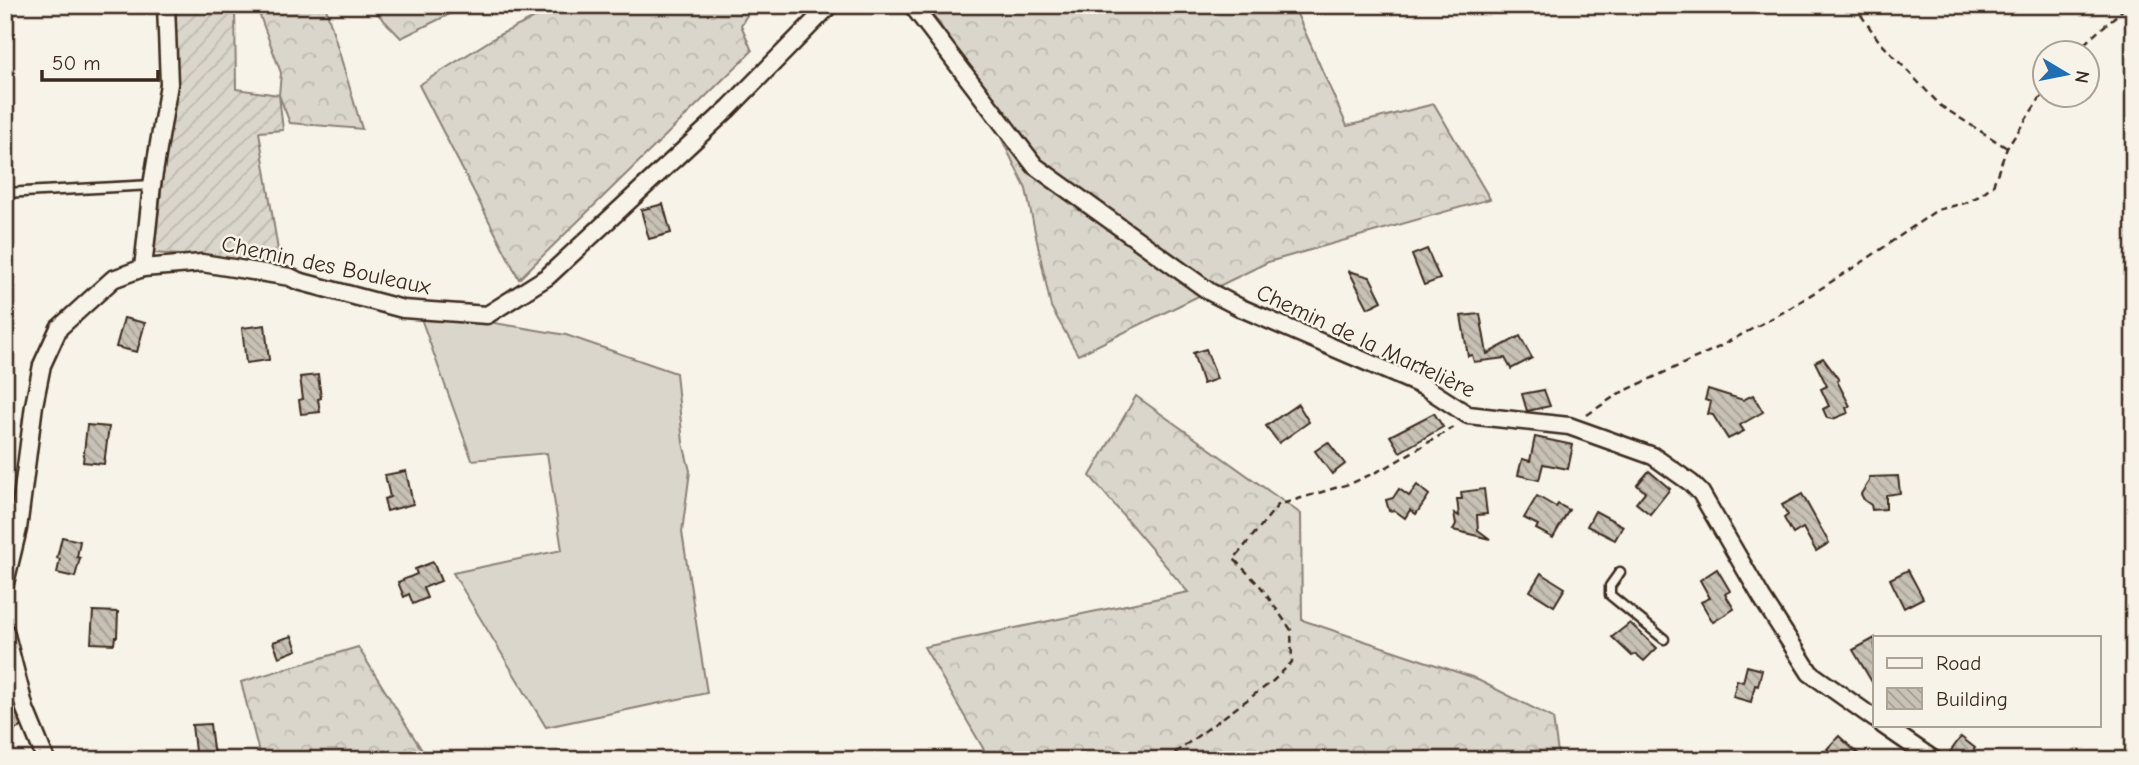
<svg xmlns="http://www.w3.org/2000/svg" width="2139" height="765" font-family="'Comic Neue',sans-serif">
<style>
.grass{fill:#dbd6cb;stroke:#8b8074;stroke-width:2}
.forest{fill:url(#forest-crowns);stroke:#8b8074;stroke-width:2}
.garden{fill:url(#garden-furrows);stroke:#8b8074;stroke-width:2}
.building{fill:url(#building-back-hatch);stroke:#3b2a1e;stroke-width:2}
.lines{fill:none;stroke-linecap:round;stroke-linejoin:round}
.service-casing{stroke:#3b2a1e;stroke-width:13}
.minor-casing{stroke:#3b2a1e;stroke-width:21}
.path{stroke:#3b2a1e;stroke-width:2.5;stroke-dasharray:7 5;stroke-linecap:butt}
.service{stroke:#f7f3e8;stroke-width:8}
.minor{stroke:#f7f3e8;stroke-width:16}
.labels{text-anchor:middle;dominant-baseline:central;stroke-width:5;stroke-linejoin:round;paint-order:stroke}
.street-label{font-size:23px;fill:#3b2a1e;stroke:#f7f3e8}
</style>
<defs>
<pattern id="forest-crowns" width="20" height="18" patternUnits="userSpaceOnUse" patternTransform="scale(1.75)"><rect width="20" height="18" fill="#dbd6cb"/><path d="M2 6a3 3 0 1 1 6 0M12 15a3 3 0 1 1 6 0" fill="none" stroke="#bdb8ae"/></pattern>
<pattern id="garden-furrows" width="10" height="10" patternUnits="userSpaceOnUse" patternTransform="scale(1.75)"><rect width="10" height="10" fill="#dbd6cb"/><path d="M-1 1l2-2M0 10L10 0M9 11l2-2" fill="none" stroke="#bdb8ae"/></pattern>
<pattern id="building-back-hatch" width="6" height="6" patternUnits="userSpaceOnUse" patternTransform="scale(1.75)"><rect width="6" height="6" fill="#c8c1b6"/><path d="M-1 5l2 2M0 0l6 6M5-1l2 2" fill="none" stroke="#a49d93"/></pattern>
</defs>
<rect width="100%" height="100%" fill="#f7f3e8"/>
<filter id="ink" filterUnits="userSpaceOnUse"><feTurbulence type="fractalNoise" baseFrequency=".0143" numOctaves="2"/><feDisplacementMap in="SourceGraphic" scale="14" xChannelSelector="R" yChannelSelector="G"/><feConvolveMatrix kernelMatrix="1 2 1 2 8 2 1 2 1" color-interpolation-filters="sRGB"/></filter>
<g filter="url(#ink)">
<path class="grass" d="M418,310l148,25 110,38 7,70 7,28 -8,61 25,161 -161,34 -93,-154 109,-23 -15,-97 -75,7z"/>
<g class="forest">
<path d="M256,5h69l37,124 -72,-6 -11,-28 2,-22z"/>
<path d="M369,5h91l2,3 -61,30z"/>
<path d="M561,5h192l-12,20 11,26 -233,228 -100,-194 80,-50z"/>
<path d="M927,5h366l54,121 87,-22 56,95 -222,63 -190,93 -27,-48 -25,-118 -61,-126z"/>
<path d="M1136,396l165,118 1,106 170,57 81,41 6,42h-569l-66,-113 264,-55 -98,-116z"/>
<path d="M358,647l70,113h-167l-20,-78z"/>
</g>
<path class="garden" d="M172,5h63l1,84 43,6 4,35 -24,2 22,137 -76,-12 -51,-4 19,-171z"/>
<g class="building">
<path d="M663,204l8,29 -22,6 -8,-29z"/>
<path d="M1427,249l13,30 -16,6 -12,-30z"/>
<path d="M1349,271l21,6 12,24 -14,7z"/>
<path d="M1480,314l7,40 33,-18 12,22 -21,11 -6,-11 -31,4 -2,-7 -4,1 -7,-40z"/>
<path d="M124,318l21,5 -8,29 -21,-5z"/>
<path d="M265,325l4,35 -23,3 -4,-35z"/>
<path d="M1206,349l11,30 -14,5 -10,-31z"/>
<path d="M1823,358l16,22 -2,1 13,25 -4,2 2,5 -15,6 -6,-1 -4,-9 6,-3 -8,-17 6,-3 -12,-24z"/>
<path d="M318,375l3,23 -3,1 2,13 -19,2 -2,-14 4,-1 -3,-22z"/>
<path d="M1708,389l35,11 10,-5 10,17 -23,13 4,6 -16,8 -15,-24 -5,-1 3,-12 -6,-2z"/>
<path d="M1544,390l6,16 -23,5 -5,-17z"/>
<path d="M1298,404l11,18 -30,21 -13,-17z"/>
<path d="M1434,413l9,14 -43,25 -10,-16z"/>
<path d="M87,425l22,2 -5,37 -21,-2z"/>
<path d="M1535,437l38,8 -5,24 -25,-5 -4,16 -21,-5 4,-16 8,2z"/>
<path d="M1328,442l17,22 -13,10 -17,-23z"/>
<path d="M406,471l7,33 -26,7 -3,-12 6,-2 -5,-22z"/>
<path d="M1649,471l21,18 -20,25 -14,-11 9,-11 -8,-7z"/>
<path d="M1898,476l2,17 -14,2v14l-14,1 -1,-5 -7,-5 -3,-6 8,-13v-4z"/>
<path d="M1417,485l12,10 -13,19 -6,-4 -5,8 -11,-8 -5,1 -3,-11 7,-2 6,-9 10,7z"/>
<path d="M1484,489l3,25 -10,1 1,15 12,9 -37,-9 3,-6 -2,-11 5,3 -2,-17h5l-1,-7z"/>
<path d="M1802,494l27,49 -13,8 -13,-23 -10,6 -9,-16 4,-3 -6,-10z"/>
<path d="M1537,496l19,11 2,-3 11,6 -16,28 -17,-9 2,-4 -14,-7z"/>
<path d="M1595,511l28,15 -8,14 -28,-14z"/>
<path d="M62,537l18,4 -3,16 3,1 -5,19 -18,-4 3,-14 -3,-1z"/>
<path d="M433,562l8,19 -18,7 4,10 -14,6 -4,-10 -5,3 -6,-15 19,-8 -2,-5z"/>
<path d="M1717,569l13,22 -5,3 9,15 -21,13 -12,-20 9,-4 -10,-18z"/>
<path d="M1908,570l15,28 -19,10 -14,-29z"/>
<path d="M1541,573l24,15 -11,18 -24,-15z"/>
<path d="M93,611l25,1 -1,25h-2l-1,7 -23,-1z"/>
<path d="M1630,623l27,25 -13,13 -8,-7 -4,2 -20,-19z"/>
<path d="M292,636l5,14 -18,7 -6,-15z"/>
<path d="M1875,638v49l-22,-37z"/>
<path d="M1747,666l15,4 -4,16 -3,-1 -4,17 -18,-5 4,-17 6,2z"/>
<path d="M10,692l11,35 -16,7v-40z"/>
<path d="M210,724l3,25 5,11h-22l-4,-35z"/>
<path d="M1839,736l26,24h-27l-11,-11z"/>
<path d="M1961,737l14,11 -8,12h-6l-11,-8z"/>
</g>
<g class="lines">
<g class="service-casing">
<g id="service">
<path d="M5,193l147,-8"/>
<path d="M1620,572l-10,14v9l54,44"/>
</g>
</g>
<g class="minor-casing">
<g id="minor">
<path d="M912,5l123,161 175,126 31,16 184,79 43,28 101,11 84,30 38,27 10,10 61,105 48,75 65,46"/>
<path d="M143,268l9,-83 17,-101 -3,-79"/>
<path d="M5,583l13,-54 16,-124 8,-40 17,-37 54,-49 30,-11 59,-5 88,14 8,4 105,28 84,6 60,-38 182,-169 101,-103"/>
<path d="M5,631l20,78 21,51"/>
<path d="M1883,725l51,35"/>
</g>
</g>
<g class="path">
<path d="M1854,5l25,36 62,65 66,42"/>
<path d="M2075,52l53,-47"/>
<path d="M1587,415l31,-21 99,-46 70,-38 77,-49 73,-51 28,-7 14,-7 14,-11 14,-37 37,-56"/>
<path d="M1165,760l108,-79 19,-19 -1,-32 -30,-43 -27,-28 44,-54 74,-22 35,-16 69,-41"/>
</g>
<use href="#service" class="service"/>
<use href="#minor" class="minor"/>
</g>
</g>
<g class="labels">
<g class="street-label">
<text transform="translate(326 265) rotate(12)">Chemin des Bouleaux</text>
<text transform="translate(1366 341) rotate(25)">Chemin de la Martelière</text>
</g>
</g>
<rect width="2139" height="765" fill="none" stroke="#f7f3e8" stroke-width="28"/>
<rect x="14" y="14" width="2111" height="737" fill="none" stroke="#3b2a1e" stroke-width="2.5" filter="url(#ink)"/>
<rect x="1873" y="636" width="228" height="91" fill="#f7f3e8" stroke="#aca397" stroke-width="2"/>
<rect x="1887" y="658" width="35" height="10" fill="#f7f3e8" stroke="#aca397" stroke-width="2"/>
<text x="1936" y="670" font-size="21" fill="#3b2a1e">Road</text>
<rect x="1887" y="688" width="35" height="21" fill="url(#building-back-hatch)" stroke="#aca397" stroke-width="2"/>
<text x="1936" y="706" font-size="21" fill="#3b2a1e">Building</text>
<g transform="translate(2066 74) rotate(100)"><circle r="33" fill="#f7f3e8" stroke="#aca397" stroke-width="2"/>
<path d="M0-5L12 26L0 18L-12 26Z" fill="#1f6fb2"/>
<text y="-10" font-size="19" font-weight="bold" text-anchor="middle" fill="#3b2a1e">N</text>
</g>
<path d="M42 70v10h116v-10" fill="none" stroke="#3b2a1e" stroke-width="3.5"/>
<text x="52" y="70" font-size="21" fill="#3b2a1e" stroke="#f7f3e8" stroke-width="5" paint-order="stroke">50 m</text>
</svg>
